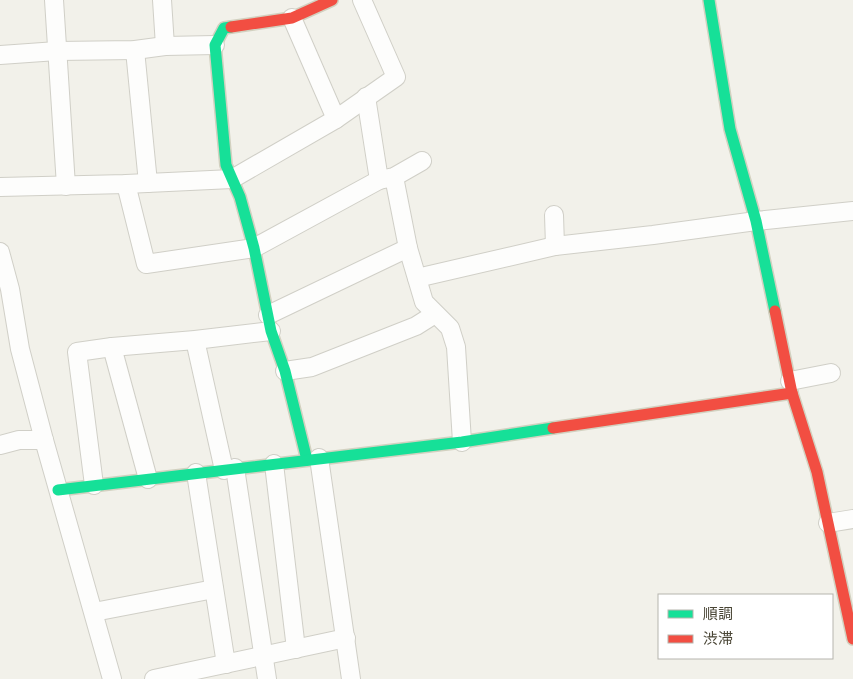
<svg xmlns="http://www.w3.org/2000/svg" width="853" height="679" font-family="'Alegreya Sans','Noto Sans JP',sans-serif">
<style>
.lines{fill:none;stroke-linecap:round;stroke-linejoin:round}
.street-casing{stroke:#d0cfc7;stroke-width:20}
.fast-casing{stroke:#d2d1c0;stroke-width:14}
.jam-casing{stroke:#d2d1c0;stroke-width:14}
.street{stroke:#fdfdfc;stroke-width:18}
.fast{stroke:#16e098;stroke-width:11}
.jam{stroke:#f24e42;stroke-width:11}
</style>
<rect width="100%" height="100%" fill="#f2f1ea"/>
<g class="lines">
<g class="street-casing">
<g id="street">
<path d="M54,0l12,186"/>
<path d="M162,0l3,46"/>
<path d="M292,18l44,101"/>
<path d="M135,50l13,133"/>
<path d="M0,55l57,-4 78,-1 30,-4 50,-1"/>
<path d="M366,97l13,83"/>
<path d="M394,177l14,71 16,54 26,26 6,19 6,95"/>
<path d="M126,184l20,80 108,-16 125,-68 15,-3 28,-16"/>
<path d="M0,187l126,-3 106,-5 104,-60 60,-42 -34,-77"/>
<path d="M554,215l1,31"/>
<path d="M0,252l10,37 10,60 24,91 68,239"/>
<path d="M417,278l138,-32 98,-11 103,-14 97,-10"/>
<path d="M268,315l140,-67"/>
<path d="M195,340l29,130"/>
<path d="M112,347l36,132"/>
<path d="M285,371l27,-4 104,-41 19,-12"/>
<path d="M790,381l41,-8"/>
<path d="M0,445l19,-5h25"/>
<path d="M319,458l32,221"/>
<path d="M274,464l22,185"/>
<path d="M235,468l32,211"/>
<path d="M196,473l30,191"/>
<path d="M94,485l-17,-133 35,-5 83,-7 76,-9"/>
<path d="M828,523l25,-4"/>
<path d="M94,612l120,-23"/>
<path d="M154,679l192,-41"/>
</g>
</g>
<g class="fast-casing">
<g id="fast">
<path d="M709,0l21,129 26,92 19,90"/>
<path d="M231,27l-7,1 -9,17 11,120 14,32 14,51 17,83 14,40 22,89"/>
<path d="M58,490l404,-48 91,-14"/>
</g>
</g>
<g class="jam-casing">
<g id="jam">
<path d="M231,27l61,-9 40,-18"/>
<path d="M775,311l17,82 25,79 36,167"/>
<path d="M553,428l239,-35"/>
</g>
</g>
<use href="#street" class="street"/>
<use href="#fast" class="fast"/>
<use href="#jam" class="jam"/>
</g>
<rect x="658" y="594" width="175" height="65" fill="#ffffff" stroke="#b6b5ae"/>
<rect x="668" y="610" width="25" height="8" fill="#16e098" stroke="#b6b5ae"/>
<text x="703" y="619" font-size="15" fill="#494535">順調</text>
<rect x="668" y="635" width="25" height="8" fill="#f24e42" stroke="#b6b5ae"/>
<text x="703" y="644" font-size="15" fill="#494535">渋滞</text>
</svg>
